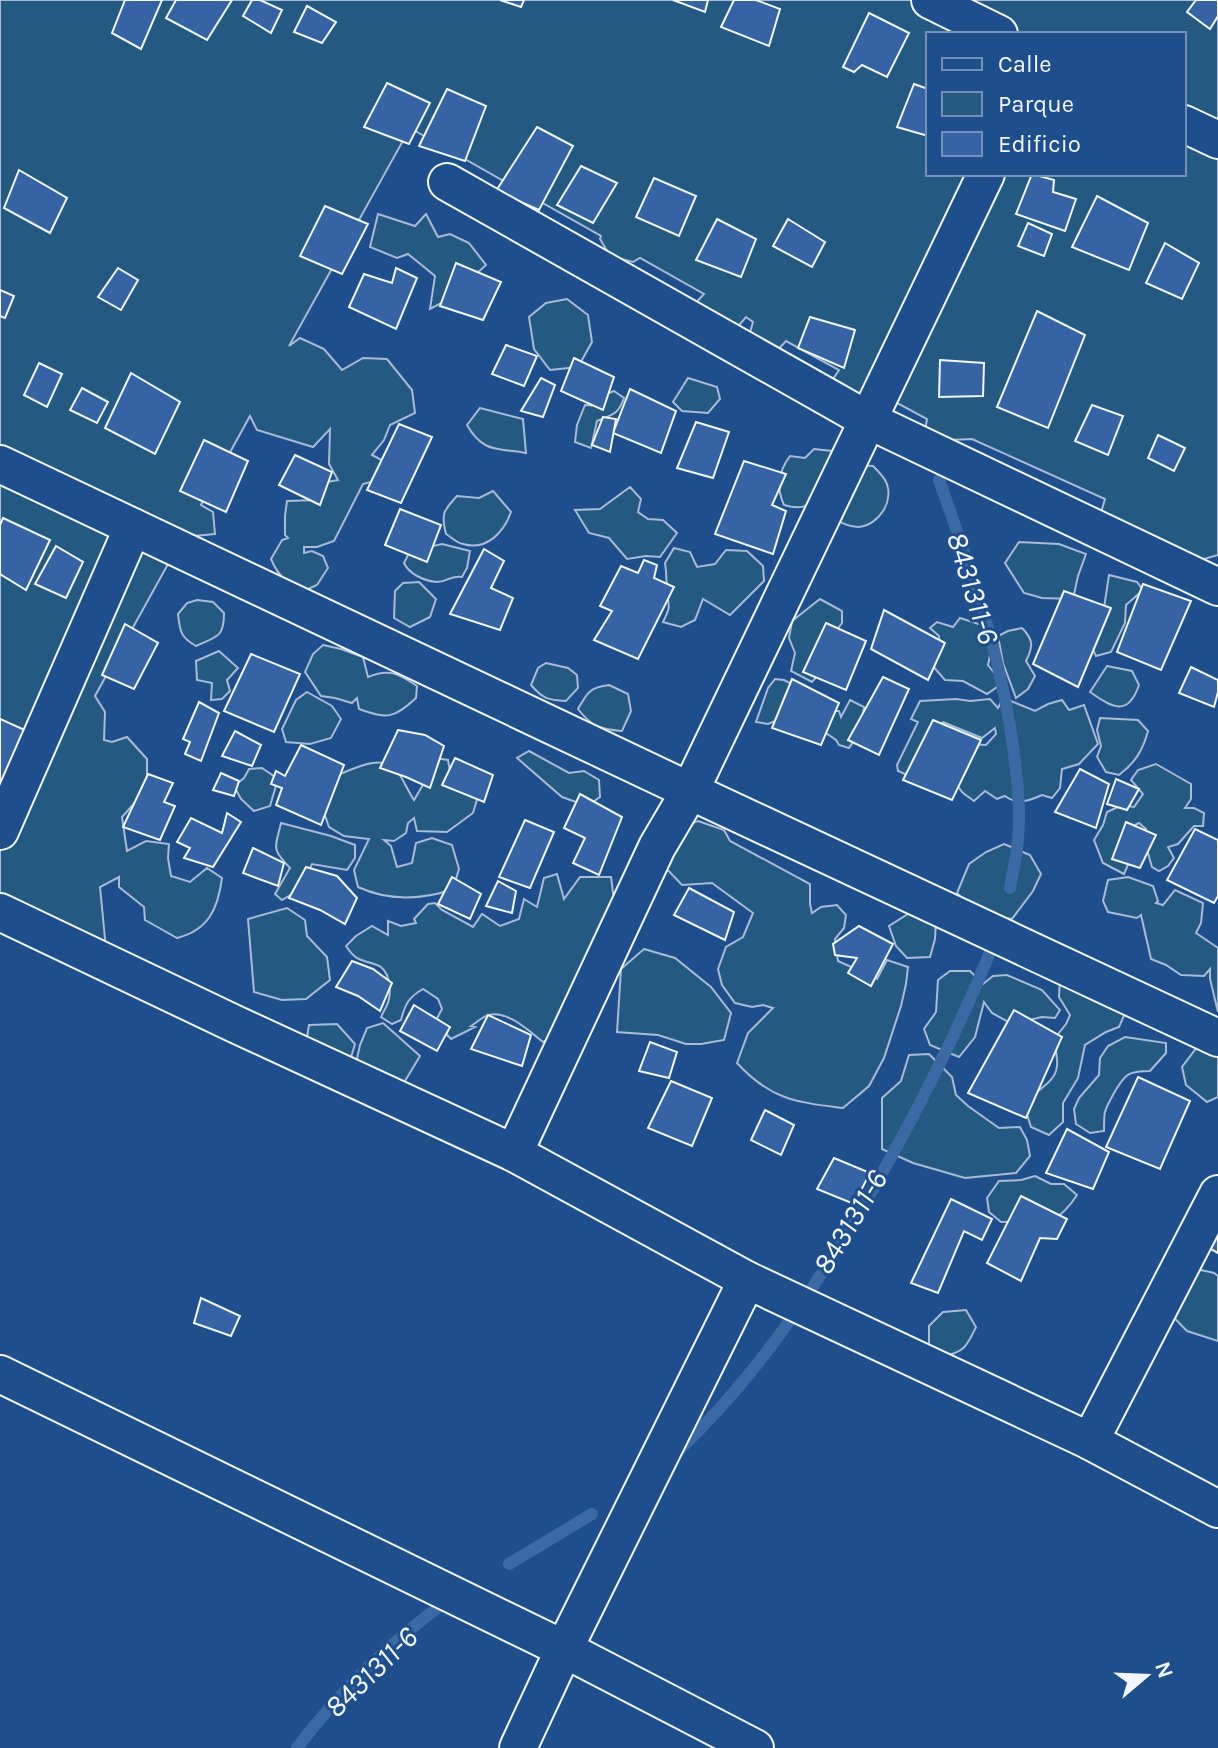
<svg xmlns="http://www.w3.org/2000/svg" width="1218" height="1748" font-family="Karla,sans-serif">
<style>
.green{fill:#245a82;stroke:#a8bbd7;stroke-width:2;fill-rule:evenodd}
.lines{fill:none;stroke-linecap:round;stroke-linejoin:round}
.stream{stroke:#3b69a3;stroke-width:12}
.building{fill:#3563a3;stroke:#f2f6ff;stroke-width:2}
.minor-casing{stroke:#f2f6ff;stroke-width:40}
.minor{stroke:#1f4e8c;stroke-width:36}
.labels{text-anchor:middle;dominant-baseline:central;stroke-width:6;stroke-linejoin:round;paint-order:stroke}
.water-label{font-size:30px;font-style:italic;fill:#f2f6ff;stroke:#1f4e8c}
</style>
<rect width="100%" height="100%" fill="#1f4e8c"/>
<g class="green">
<path d="M0,0h1218v555l-31,9 -87,-48 5,-17 -133,-60 -22,1 -25,-10 2,-11 -52,-28 -14,16 -36,-16 14,-21 -53,-29 -14,15 -26,-9 7,-25 -7,-5 -20,23 -35,-32 13,-14 -64,-36 -7,4 -23,-6 -10,-17 1,-3 -191,-108 -121,218 11,-8 24,11 18,21 21,-12 24,1 25,31 3,23 -25,12 -6,15 -12,15 15,8 -9,17 -15,4 -29,57 -17,6h-13v6l8,-2 11,5 5,12 -11,17 -11,5c-19,-7 -27,-12 -35,-31l11,-19 6,-2 -3,-3v-19l2,-15 30,-1 4,-17 17,-3 -9,-16 1,-35 -17,18 -56,-17 -7,-14 -49,89 12,7 2,22 -32,3 -88,159 10,16 -1,28 8,2 15,-5 20,22v30l-25,28 5,34 19,-10 23,3 -1,14 3,18 19,6 17,-14 15,10c-4,30 -13,52 -45,60l-32,-18 -1,-13 -25,-20v-10l-19,10 6,62 -106,-37zM928,34h256v140h-256z"/>
<path d="M378,214l37,12 11,-12 12,23 12,-3 19,9 17,22 -37,34 -19,10 5,-33 -27,-22 -11,4 -27,-11z"/>
<path d="M567,299l21,16 4,27 -14,25 -28,3 -16,-21 -5,-32 17,-14z"/>
<path d="M688,378l29,9 3,12 -12,14 -26,-2 -9,-9z"/>
<path d="M614,391l10,7c-6,17 -11,16 -27,23l-6,27 -16,-6 2,-17 8,-20 15,1 4,-11z"/>
<path d="M480,408l43,11 3,34c-29,-5 -43,0 -59,-28z"/>
<path d="M814,449l18,2 5,14 -9,14 -11,3 3,15c-13,10 -20,13 -36,8 -8,-17 -6,-33 6,-49l15,2z"/>
<path d="M854,465l19,1c4,4 9,9 12,14 11,19 -6,46 -27,47 -11,0 -21,-6 -30,-12z"/>
<path d="M630,487l11,12 -3,13 10,7 15,1 14,13 -17,24 -14,-1 -19,3 -18,-21 -20,-5 -14,-23 25,-1z"/>
<path d="M493,491l18,21c-7,20 -24,39 -48,32 -6,-1 -12,-7 -17,-10 -5,-20 -3,-23 11,-38l22,2z"/>
<path d="M1019,542l40,2 27,10 -8,22 -5,23 -31,-1 -18,-5 -19,-30z"/>
<path d="M442,544l28,7 -3,17 -5,9c-12,-2 -15,5 -25,5 -13,-1 -28,-8 -33,-19l6,-12z"/>
<path d="M674,548l16,4 7,15 18,-3 11,-14 21,1 16,15 1,15 -34,34 -27,-16 -8,21 -14,7 -18,-5c9,-18 5,-14 4,-32 -1,-10 0,-15 -2,-27z"/>
<path d="M1109,575l28,7 6,8 -17,15 -1,18 -14,29 -15,4 -5,-10 11,-25z"/>
<path d="M419,582l17,17 -6,18 -20,10 -16,-9 1,-27 8,-8z"/>
<path d="M820,599l22,12v12l-8,11 -15,40 -7,8 -21,-11 4,-18 -6,-15 3,-17z"/>
<path d="M197,600l16,2 11,11c0,25 -7,23 -28,33 -16,-9 -16,-15 -18,-32l9,-11z"/>
<path d="M960,618l22,7 9,25 -3,15 7,9 4,7 -2,6 -10,7 -24,-13 -18,-1 -14,-16 9,-17 -1,-11 -9,-8 7,-6 16,5z"/>
<path d="M1022,628c12,12 11,19 4,33l9,15 -7,13 -12,9 -13,-35 -5,-27 10,-5z"/>
<path d="M323,645l18,4 22,8 5,20c22,-9 31,-3 49,9l-1,12c-23,21 -28,21 -57,11l-2,-11 -5,5 -17,-5 -14,-2 -16,-24 8,-18z"/>
<path d="M219,651l19,17 -11,12 3,11 -8,8 -11,1 1,-17 -15,-3 -1,-19z"/>
<path d="M546,663l22,5 9,7 1,13 -12,13c-18,-1 -23,-2 -35,-16l7,-17z"/>
<path d="M1107,666l25,5 7,14c-11,32 -26,23 -49,7z"/>
<path d="M775,679l9,1 10,5 -14,34 -12,5 -12,-2 12,-34z"/>
<path d="M609,685l19,9 3,17 -9,20c-23,-2 -30,-4 -44,-22 9,-16 12,-22 31,-24z"/>
<path d="M307,692l25,14 9,13 -10,19 -21,6 -24,-2 -4,-13 14,-29z"/>
<path d="M956,699l14,2 20,-2 8,9 3,-6 10,-1 24,10 13,-7 14,-4 7,10 15,-5 14,39 -19,20 -17,5 -2,19 -8,10 -10,-3c-13,6 -25,10 -37,1l-8,3 -12,-8 -11,10 -11,-8 -8,-10 16,-39 15,1 10,-11 -1,-6 -13,10 -39,-16 -31,55 -14,-6 -1,-6 21,-43 -7,-3 9,-18z"/>
<path d="M850,700l14,7c-1,14 -6,30 -15,41l-10,-3 -3,-5 -13,-9 10,-20h6l2,6z"/>
<path d="M1100,718l38,2 10,11c-5,19 -13,32 -29,44l-13,-3 -9,-15 4,-11 -4,-16z"/>
<path d="M529,751l40,22 15,-2 15,9 1,17 -13,9 -25,-9 -45,-39z"/>
<path d="M435,758l13,2 4,22 26,14 -5,17 -26,19 -30,-1 -3,-13 -6,5 -2,10 -12,8 -10,-1 7,6 6,21 15,-4 4,-20 16,-5 20,7 7,24 -6,20c-30,11 -65,12 -95,-2l-4,-17 15,-31 -25,-3 -15,-9 -9,-26 13,-24c18,-7 51,-26 65,-5 6,9 10,19 16,28l13,-22z"/>
<path d="M1156,764l35,20v15l-6,9h9l10,5 -1,13h-9l-16,18 -10,3 6,11 -6,8 -9,5 -7,-4 -9,-31 3,-7 -7,-6 -12,6 3,31 -6,14 -21,-11 -9,-23 9,-15 4,-13 15,-7 12,2 9,-13 -12,-14 7,-10z"/>
<path d="M262,768l16,11 -8,27 -16,5 -13,-12 -7,-13 10,-8 5,-9z"/>
<path d="M698,821l26,9 6,11 80,43v20l2,9 9,-6 16,-2 9,10 -2,13 -9,11 3,22 39,18 10,-19 21,7 -2,17 -5,22 -17,52 -15,28 -26,22c-47,-6 -72,-8 -106,-45l11,-30 25,-25 -10,-3 -11,2 -17,-4 -13,-18 -4,-16 8,-22 17,-10 10,-24 -41,-30 -30,2 -21,-22 11,-33z"/>
<path d="M281,823l50,13 24,9v13l-8,12 -35,-6 -13,26 -17,10 -7,-6 15,-26c-19,-20 -15,-19 -9,-45z"/>
<path d="M1004,844l26,11 11,19 -8,17 -21,28c-28,-4 -35,-5 -55,-26l12,-29 17,-12z"/>
<path d="M557,874l7,25 16,-22h31l3,23 -46,126 -25,16c-14,-11 -36,-32 -54,-27 -6,1 -13,8 -18,11l4,1 -24,12 -16,-17 7,-13 -4,-10 -15,-10c-14,8 -18,15 -22,31l-9,4 -11,-7c2,-5 7,-12 8,-18 2,-11 0,-30 -12,-34 -17,-6 -20,-3 -31,-19l10,-10 16,-10 16,9v-14l13,5 15,-3 -2,-4 14,-15 7,-1 7,7 31,17 9,-13 18,12 19,-7 5,-20 13,8 7,-29z"/>
<path d="M1128,877l25,9 5,15 -2,2 7,2 12,-15 28,13 -2,20 -5,10 22,15v64l-8,-33v-10l-6,7 -23,-1 -15,-10 -15,-6 -10,-44 -4,3 -29,-6 -5,-11 5,-21z"/>
<path d="M287,908l18,12 2,16 20,21 3,23 -24,19 -24,1 -28,-8 -6,-73z"/>
<path d="M911,912l25,9 -1,18 -5,18 -23,1 -11,-12 -7,-20z"/>
<path d="M644,949l31,9 36,29 20,26 -7,27 -23,4h-15l-28,-9 -41,-3 4,-63z"/>
<path d="M950,971h20l13,13 10,-8 14,-1 35,15 18,20 -5,8 -13,-1 -30,7 -20,-11 -8,-11 -9,35 -16,20 -29,-12 -6,-16 12,-17 2,-32z"/>
<path d="M1060,980l66,31 -7,16 -13,5 -21,13 -7,33 -15,25v19l-14,13 -18,-8 -7,-22c9,-15 31,-20 33,-39 1,-8 -2,-18 -3,-27l12,-15 4,-9 -11,-18z"/>
<path d="M383,1023l37,33 -18,30 -47,-18 5,-23 7,-17z"/>
<path d="M337,1024l18,20 -7,23 -47,6 8,-48z"/>
<path d="M1125,1037l41,6v10l-16,18c-22,0 -25,3 -36,22 -10,19 -10,16 -10,38l-14,2 -14,-9 -2,-15 5,-11 20,-23 1,-17 8,-12z"/>
<path d="M1218,1041v56l-11,5 -21,-17 -4,-18 16,-21z"/>
<path d="M929,1054l23,23 4,18 12,11 31,22 21,-1 7,13 3,16 -14,17 -51,5 -52,-15 -31,-14v-51l19,-17 8,-26z"/>
<path d="M1035,1176l16,8h13l13,11c-24,37 -37,24 -76,27l-12,-10 -2,-14 12,-17 22,-1z"/>
<path d="M1201,1270l13,3 4,3v65l-31,-10 -33,-34 6,-20z"/>
<path d="M966,1310l10,17c-9,19 -12,26 -34,29l-13,-11v-19l14,-14z"/>
</g>
<g class="lines">
<g class="stream">
<path d="M939,480c31,87 62,175 74,267 4,30 8,61 5,92 -1,16 -5,32 -8,49"/>
<path d="M677,1452c82,-77 143,-171 199,-268 44,-78 85,-158 118,-242"/>
<path d="M509,1564l83,-50"/>
<path d="M297,1748c45,-59 91,-104 151,-148"/>
</g>
</g>
<g class="building">
<path d="M125,0h37l-21,49 -29,-16z"/>
<path d="M176,0h56l-25,40 -41,-22z"/>
<path d="M252,0h8l22,10 -11,23 -28,-17z"/>
<path d="M500,0h24l-3,7z"/>
<path d="M673,0h35l-3,12z"/>
<path d="M734,0h22l24,9 -11,37 -48,-19z"/>
<path d="M1196,0h22v16l-8,13 -23,-17z"/>
<path d="M307,6l29,16 -14,21 -28,-11z"/>
<path d="M869,13l40,20 -22,44 -25,-12 -8,7 -11,-5z"/>
<path d="M387,83l43,20 -21,41 -45,-17z"/>
<path d="M914,84l14,5v47l-31,-9z"/>
<path d="M447,89l39,17 -21,55 -46,-15z"/>
<path d="M537,127l36,19 -34,64 -43,-19z"/>
<path d="M581,166l36,17 -24,40 -36,-18z"/>
<path d="M19,170l48,28 -17,35 -46,-25z"/>
<path d="M1032,174l22,6 -1,12 23,7 -11,32 -49,-17z"/>
<path d="M654,178l42,18 -17,40 -43,-19z"/>
<path d="M1097,196l51,27 -19,47 -57,-23z"/>
<path d="M325,206l43,18 -26,50 -42,-18z"/>
<path d="M717,219l39,20 -15,38 -45,-17z"/>
<path d="M788,219l37,23 -13,25 -39,-21z"/>
<path d="M1028,223l24,11 -8,22 -26,-10z"/>
<path d="M1165,243l34,20 -17,36 -36,-16z"/>
<path d="M456,263l45,19 -18,38 -43,-14z"/>
<path d="M118,268l20,12 -17,30 -23,-13z"/>
<path d="M396,268l21,10 -21,51 -47,-22 15,-33 28,9z"/>
<path d="M0,290l14,6 -9,22 -5,-2z"/>
<path d="M1037,311l48,24 -37,93 -51,-21z"/>
<path d="M810,317l45,13 -11,38 -46,-20z"/>
<path d="M506,345l31,11 -13,30 -32,-12z"/>
<path d="M574,358l40,19 -11,33 -42,-19z"/>
<path d="M940,360l44,3 -1,33 -44,1z"/>
<path d="M39,363l23,11 -15,33 -23,-12z"/>
<path d="M131,373l49,29 -25,52 -50,-26z"/>
<path d="M541,378l14,7 -12,32 -22,-6z"/>
<path d="M82,388l26,14 -11,21 -27,-13z"/>
<path d="M630,389l46,22 -15,42 -48,-20z"/>
<path d="M1092,405l31,11 -15,39 -33,-14z"/>
<path d="M603,417l13,2 -6,33 -18,-7z"/>
<path d="M696,422l33,10 -16,46 -36,-10z"/>
<path d="M399,424l33,13 -31,66 -34,-13z"/>
<path d="M1158,435l27,13 -11,23 -26,-13z"/>
<path d="M204,440l44,21 -22,51 -46,-21z"/>
<path d="M295,455l37,17 -12,33 -41,-20z"/>
<path d="M744,461l42,13 -14,31 14,6 -13,43 -58,-20z"/>
<path d="M400,509l41,16 -14,37 -42,-17z"/>
<path d="M3,518l47,22 -24,50 -26,-16v-49z"/>
<path d="M56,546l27,16 -17,36 -31,-14z"/>
<path d="M484,549l20,12 -13,27 22,10 -13,32 -50,-16z"/>
<path d="M644,560l13,5 -3,13 20,9 -36,72 -44,-19 18,-29 -12,-5 21,-40 17,7z"/>
<path d="M1143,584l48,17 -30,69 -44,-18z"/>
<path d="M1064,591l47,17 -33,79 -45,-23z"/>
<path d="M884,610l61,33 -17,37 -57,-31z"/>
<path d="M826,623l40,18 -20,49 -43,-18z"/>
<path d="M125,624l33,19 -24,46 -32,-14z"/>
<path d="M251,654l49,20 -26,58 -50,-21z"/>
<path d="M1191,667l27,13v12l-4,15 -35,-14z"/>
<path d="M883,677l26,12 -30,66 -31,-15z"/>
<path d="M792,679l47,24 -18,42 -49,-17z"/>
<path d="M199,702l20,11 -18,48 -16,-7 5,-12 -7,-3z"/>
<path d="M0,719l27,12 -27,57z"/>
<path d="M933,720l48,20 -29,60 -49,-20z"/>
<path d="M398,730l27,5 19,11 -14,42 -24,-11 -26,-9z"/>
<path d="M235,731l26,14 -9,21 -30,-10z"/>
<path d="M301,745l43,20 -23,60 -45,-20 6,-17 -11,-4 5,-13 9,5z"/>
<path d="M455,758l38,17 -9,27 -42,-17z"/>
<path d="M1080,769l29,15 -13,44 -41,-16z"/>
<path d="M221,773l18,8 -5,15 -21,-6z"/>
<path d="M148,774l25,9 -9,19 11,4 -15,34 -37,-13z"/>
<path d="M1116,779l23,10 -12,21 -20,-6z"/>
<path d="M580,794l42,23 -23,58 -26,-12 12,-25 -21,-10z"/>
<path d="M227,813l14,9 -28,45 -29,-9 6,-10 -13,-6 14,-24 31,15z"/>
<path d="M525,820l29,12 -24,56 -31,-11z"/>
<path d="M1126,822l30,13 -16,33 -28,-9z"/>
<path d="M1195,829l23,11v56l-4,7 -47,-23z"/>
<path d="M253,848l31,15 -6,23 -35,-13z"/>
<path d="M306,867l31,9 20,22 -12,26 -25,-14 -31,-12z"/>
<path d="M452,877l29,17 -11,25 -32,-15z"/>
<path d="M498,881l18,10 -4,22 -26,-7z"/>
<path d="M689,888l45,24 -9,28 -51,-25z"/>
<path d="M859,926l34,18 -22,42 -23,-13 9,-15 -22,-3 -2,-11z"/>
<path d="M352,961l21,8 19,14 -12,28 -22,-15 -22,-9z"/>
<path d="M414,1005l36,22 -13,24 -37,-20z"/>
<path d="M1014,1010l48,27 -36,81 -58,-25z"/>
<path d="M488,1015l43,20 -9,31 -51,-17z"/>
<path d="M650,1042l27,10 -8,26 -30,-7z"/>
<path d="M1138,1077l52,24 -30,68 -54,-22z"/>
<path d="M671,1081l41,17 -20,48 -44,-18z"/>
<path d="M765,1110l29,15 -13,30 -30,-15z"/>
<path d="M1067,1129l42,23 -16,37 -47,-16z"/>
<path d="M834,1158l36,15 -16,31 -37,-15z"/>
<path d="M1021,1196l46,23 -10,20 -17,-1 -19,43 -34,-18z"/>
<path d="M951,1199l41,20 -10,21 -18,-9 -26,62 -27,-10z"/>
<path d="M1218,1237v16l-9,-5z"/>
<path d="M201,1298l39,18 -9,20 -37,-13z"/>
</g>
<g class="lines">
<g class="minor-casing">
<g id="minor">
<path d="M930,0l69,34"/>
<path d="M1184,124l34,16"/>
<path d="M447,182l421,238 350,167"/>
<path d="M0,464l690,327 528,247"/>
<path d="M0,831l133,-304"/>
<path d="M0,912l235,112 279,129 233,127 -183,369 -46,99"/>
<path d="M514,1153l143,-306 33,-56 296,-617"/>
<path d="M1218,1194l-128,247 128,68"/>
<path d="M747,1280l343,161"/>
<path d="M0,1374l564,275 191,99"/>
</g>
</g>
<use href="#minor" class="minor"/>
</g>
<g class="labels">
<g class="water-label">
<text transform="translate(973 588) rotate(73)">8431311-6</text>
<text transform="translate(850 1222) rotate(-59)">8431311-6</text>
<text transform="translate(371 1672) rotate(-44)">8431311-6</text>
</g>
</g>
<rect x="926" y="32" width="260" height="144" fill="#1f4e8c" stroke="#7391ba" stroke-width="2"/>
<rect x="942" y="58" width="40" height="12" fill="#1f4e8c" stroke="#7391ba" stroke-width="2"/>
<text x="998" y="72" font-size="24" fill="#f2f6ff">Calle</text>
<rect x="942" y="92" width="40" height="24" fill="#245a82" stroke="#7391ba" stroke-width="2"/>
<text x="998" y="112" font-size="24" fill="#f2f6ff">Parque</text>
<rect x="942" y="132" width="40" height="24" fill="#3563a3" stroke="#7391ba" stroke-width="2"/>
<text x="998" y="152" font-size="24" fill="#f2f6ff">Edificio</text>
<g transform="translate(1146 1676) rotate(71)" stroke="#1f4e8c" stroke-width="6" paint-order="stroke">
<path d="M0-6L14 30L0 20L-14 30Z" fill="#f2f6ff"/>
<text y="-12" font-size="22" font-weight="bold" text-anchor="middle" fill="#f2f6ff">N</text>
</g>
</svg>
